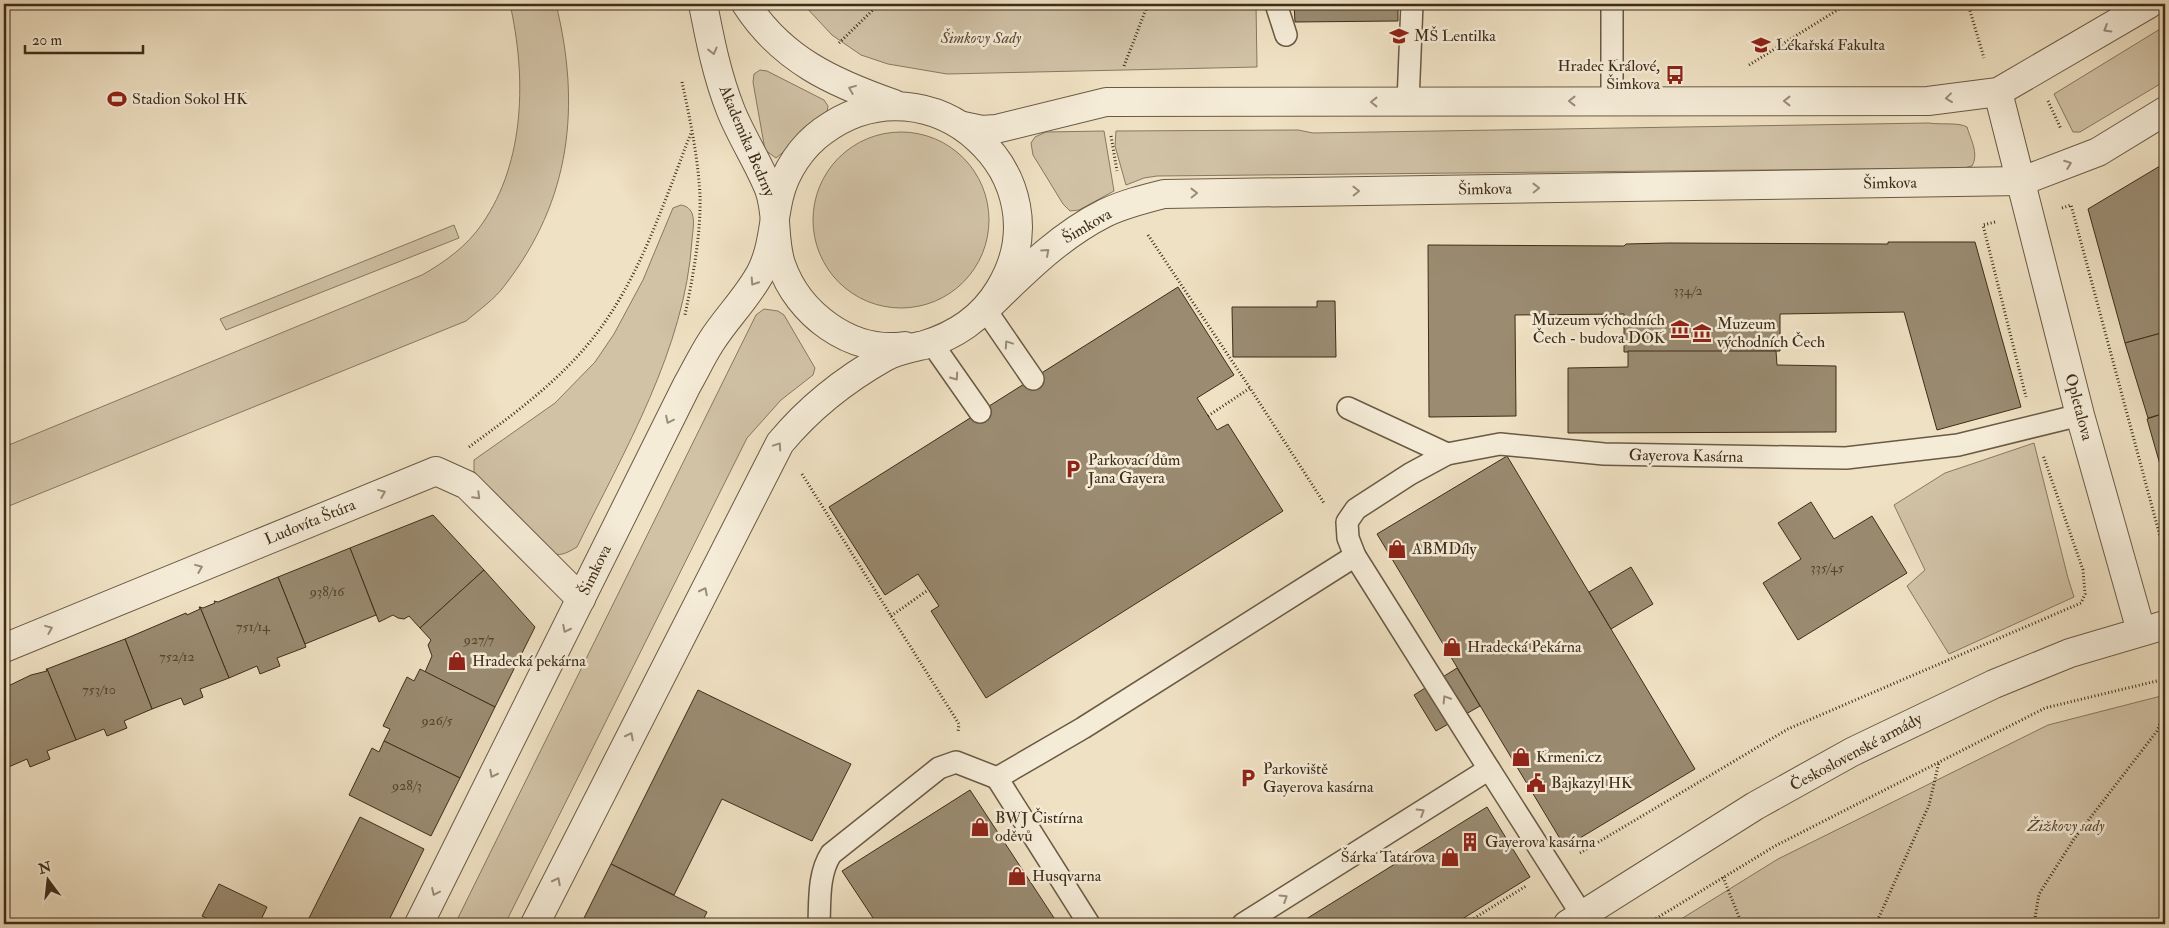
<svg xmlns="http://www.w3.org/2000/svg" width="2169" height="928" font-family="'IM FELL Double Pica',serif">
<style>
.green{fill:#d1c2a6;stroke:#887860}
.building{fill:#9a8b71;stroke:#3e2d19}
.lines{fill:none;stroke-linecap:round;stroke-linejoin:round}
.service-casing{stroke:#6a5a44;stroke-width:24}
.minor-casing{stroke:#6a5a44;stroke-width:30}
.tertiary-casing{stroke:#6a5a44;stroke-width:30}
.path{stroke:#3e2d19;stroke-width:3;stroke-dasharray:1 2.5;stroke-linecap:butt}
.service{stroke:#f5ecd8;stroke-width:21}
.minor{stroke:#f5ecd8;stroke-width:28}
.tertiary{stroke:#f5ecd8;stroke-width:28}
.oneway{stroke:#9a8c78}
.labels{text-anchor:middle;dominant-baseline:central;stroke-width:5;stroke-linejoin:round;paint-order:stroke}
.number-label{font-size:14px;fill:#55442f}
.poi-label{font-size:16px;fill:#3e2d19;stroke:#f5ecd8;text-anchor:start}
.park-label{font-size:16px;font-style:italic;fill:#5b4b35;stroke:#f5ecd8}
.street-label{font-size:16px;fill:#3e2d19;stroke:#f5ecd8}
</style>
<rect width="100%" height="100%" fill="#efe1c3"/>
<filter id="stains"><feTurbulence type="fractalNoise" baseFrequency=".004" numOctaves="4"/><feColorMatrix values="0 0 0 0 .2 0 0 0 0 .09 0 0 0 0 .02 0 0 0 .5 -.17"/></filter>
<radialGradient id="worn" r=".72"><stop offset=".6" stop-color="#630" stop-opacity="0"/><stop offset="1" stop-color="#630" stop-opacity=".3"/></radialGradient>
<g class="green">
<path d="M510,4h46c25,102 15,196 -51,281 -10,14 -26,25 -39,36l-462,187v-61l418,-172c23,-13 45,-29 60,-51 44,-63 44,-149 28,-220z"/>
<path d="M803,4h453l1,63 -310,7 -59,-10 -27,-9 -29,-20z"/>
<path d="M2165,26v55l-85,51h-7l-19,-38z"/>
<path d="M760,70l7,1 57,29 4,6 -2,11 -50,41 -11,-8 -12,-68 1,-8z"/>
<path d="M1929,123c10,2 30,-1 38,4 4,13 12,27 5,39l-8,2 -807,8 -13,2 -18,7 -11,-39 1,-15 182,-1 15,3z"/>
<path d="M1104,131l10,60 -35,19 -9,1 -7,-7 -30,-49 -2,-12 4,-6 11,-5z"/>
<circle cx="901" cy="220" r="88"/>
<path d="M681,205c17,3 12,22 11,35 -7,109 -68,211 -115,307 -12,7 -17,10 -29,5l-74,-80v-12l81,-57 40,-41 19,-28 29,-54 30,-72z"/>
<path d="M454,225l5,13 -233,92 -6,-11z"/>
<path d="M764,309l14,2 6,4 31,53 -2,7 -32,25 -34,38 -242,486h-50l301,-609z"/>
<path d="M2034,443l34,135 6,19 -125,57 -42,-68 18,-16 -31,-65 51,-32z"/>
<path d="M2165,695v229h-492l105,-65 270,-134z"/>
</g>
<g class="building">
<path d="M1294,4h104v17l-103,1z"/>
<path d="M2165,163v169l-40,11 -37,-134z"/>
<path d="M1888,242h87l46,165 -84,23 -33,-118 -124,2v37l-58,1h-98v-38l-109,1 1,101 -87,1 -1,-172 196,1 2,-2 42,-1 220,1z"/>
<path d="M1178,287l56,88 -37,23 20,32 11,-6 55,87 -297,187 -55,-87 8,-5 -21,-32 -33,21 -56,-88z"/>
<path d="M1317,301h18l1,56h-103l-1,-50h85z"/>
<path d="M2165,332v81l-17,5 -23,-75z"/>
<path d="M1628,351h148l1,14 59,1v66l-268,1v-65l60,-1z"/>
<path d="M2165,413v69l-18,-63z"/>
<path d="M1507,456l188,313 -130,78 -188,-313z"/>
<path d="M1811,502l23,37 38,-23 35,57 -109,67 -35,-57 38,-24 -23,-36z"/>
<path d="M433,515l51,55 -64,58 -11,-12 -5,3 -6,-1 -5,-3 -14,7 -29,-74z"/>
<path d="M350,548l26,67 -71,29 -27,-67z"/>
<path d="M1631,567l22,37 -42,25 -22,-37z"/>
<path d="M484,570l51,57 -40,80 -70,-35 7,-16 -4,-11 3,-5 -11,-12z"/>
<path d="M278,577l28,70 -29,11 3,8 -20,8 -3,-8 -28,12 -29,-71 3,1 12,-5 -1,-2 4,1z"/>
<path d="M199,607h1l29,71 -29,11 3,8 -19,8 -3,-7 -29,11 -27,-70 61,-26 1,2 13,-6z"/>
<path d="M125,639l27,70 -28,12 3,7 -20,8 -3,-7 -28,11 -29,-71z"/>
<path d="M1457,668l23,38 -44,25 -22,-36z"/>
<path d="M46,669h1l29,71 -29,11 3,8 -20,8 -3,-8 -23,10v-81l27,-13 16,-4z"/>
<path d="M420,669l75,38 -35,71 -76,-37 6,-12 -7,-3 24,-49 7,4z"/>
<path d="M698,690l153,74 -39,77 -90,-42 -48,96 -63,-31z"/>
<path d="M384,741l76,37 -29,58 -82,-41 23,-47 7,4z"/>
<path d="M970,790l88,134h-181l-35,-53z"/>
<path d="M1487,807l43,70 -76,47h-156z"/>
<path d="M360,817l64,32 -37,75h-81z"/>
<path d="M611,864l96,48 -6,12h-120z"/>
<path d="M219,884l48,23 -8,17h-40l-17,-8z"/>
</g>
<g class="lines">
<g class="service-casing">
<g id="service">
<path d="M1276,4l10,31"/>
<path d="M1612,4v97"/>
<path d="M1408,102l4,-98"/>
<path d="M985,309l48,70"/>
<path d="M931,342l49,70"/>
<path d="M1348,408l99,46"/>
<path d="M1489,769l93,146"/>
<path d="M819,924c1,-23 -1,-50 12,-70l108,-86 17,-6 41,16"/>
<path d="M1089,924l-92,-146 86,-50 272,-172"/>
<path d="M1243,924l246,-155 -134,-213 -7,-18 -1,-16 9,-13 54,-35 37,-20 53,-10 104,10 242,4 112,-13 122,-30"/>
</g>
</g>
<g class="minor-casing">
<g id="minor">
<path d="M1998,92l82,323 61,216"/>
<path d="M963,126l19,4 14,-1 110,-27 822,-1 70,-9 151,-88"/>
<path d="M992,303c35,-34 69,-68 113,-90 19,-9 39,-14 59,-19l858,-13 76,-29 67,-41"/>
<path d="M4,648l432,-177 31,14 114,114"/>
</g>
</g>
<g class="tertiary-casing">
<g id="tertiary">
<path d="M703,4c7,36 14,72 28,107 11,27 27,51 38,78 9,24 4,51 12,75 17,50 70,90 124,82"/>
<path d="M746,4c36,56 88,79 148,100"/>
<path d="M419,924l268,-539c8,-14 15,-29 24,-43 15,-24 37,-45 50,-70 12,-24 12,-50 18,-75 6,-26 23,-51 44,-66 107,-79 246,46 176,159 -17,28 -45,46 -75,55 -13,3 -28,6 -39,12 -39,22 -76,51 -105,86l-245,481"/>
<path d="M1568,924l187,-118 97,-54 142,-68 76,-31 95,-28"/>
</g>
</g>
<g class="path">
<path d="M1968,4l16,54"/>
<path d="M839,43l40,-39"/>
<path d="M1749,65l98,-61"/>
<path d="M1124,66l24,-62"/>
<path d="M682,82c8,37 16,75 18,113 1,40 -7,81 -15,120"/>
<path d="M2048,101l13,28"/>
<path d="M1111,136l6,35"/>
<path d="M2062,208l9,-3 94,350"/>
<path d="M1995,222l-12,3 43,172"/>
<path d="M1148,235l102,153"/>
<path d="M1208,416l42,-28 74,115"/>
<path d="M469,447c41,-30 82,-60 115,-98 53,-61 78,-142 107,-216"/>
<path d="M802,474l157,250 -1,8"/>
<path d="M891,616l37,-26"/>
<path d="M1580,853l208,-124 293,-126 4,-9 -2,-24 -40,-115"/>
<path d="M1723,877l19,47"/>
<path d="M1465,924l61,-38"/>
<path d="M1647,924l128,-78 270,-138 120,-29"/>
<path d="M1876,924l53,-119 10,-43"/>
<path d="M2034,924l5,-30 35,-55 83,-108 8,-19"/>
</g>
<use href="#service" class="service"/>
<use href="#minor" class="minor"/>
<use href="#tertiary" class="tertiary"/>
</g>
<defs><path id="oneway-chevron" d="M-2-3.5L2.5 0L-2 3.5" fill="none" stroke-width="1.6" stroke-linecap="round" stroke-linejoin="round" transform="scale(1.25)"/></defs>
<g class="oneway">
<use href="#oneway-chevron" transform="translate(2107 29) rotate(149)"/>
<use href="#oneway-chevron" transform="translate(713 51) rotate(76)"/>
<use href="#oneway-chevron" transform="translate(852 89) rotate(-158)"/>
<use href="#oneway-chevron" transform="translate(1949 98) rotate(173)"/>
<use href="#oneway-chevron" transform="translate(1572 101) rotate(180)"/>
<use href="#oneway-chevron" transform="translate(1787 101) rotate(180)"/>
<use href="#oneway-chevron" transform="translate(1374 102) rotate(180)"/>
<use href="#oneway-chevron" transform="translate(2068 164) rotate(-21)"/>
<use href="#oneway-chevron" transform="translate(1536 188) rotate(-1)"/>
<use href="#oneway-chevron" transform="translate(1356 191) rotate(-1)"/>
<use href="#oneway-chevron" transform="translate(1194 193) rotate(-1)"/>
<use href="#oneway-chevron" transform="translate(1046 252) rotate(-42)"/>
<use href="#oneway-chevron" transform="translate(754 282) rotate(123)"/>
<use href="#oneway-chevron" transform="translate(1008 344) rotate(-124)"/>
<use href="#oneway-chevron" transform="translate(955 377) rotate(55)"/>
<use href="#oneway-chevron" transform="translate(669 420) rotate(116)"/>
<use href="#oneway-chevron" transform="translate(778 446) rotate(-56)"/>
<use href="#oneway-chevron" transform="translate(382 493) rotate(-22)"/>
<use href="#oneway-chevron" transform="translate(477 496) rotate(45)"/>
<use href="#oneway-chevron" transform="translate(199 568) rotate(-22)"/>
<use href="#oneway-chevron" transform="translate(704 591) rotate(-63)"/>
<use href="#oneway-chevron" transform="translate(49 629) rotate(-22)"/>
<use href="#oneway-chevron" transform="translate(566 629) rotate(117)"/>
<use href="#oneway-chevron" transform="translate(1446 699) rotate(-122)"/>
<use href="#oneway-chevron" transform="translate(630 736) rotate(-63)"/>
<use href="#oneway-chevron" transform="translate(493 774) rotate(117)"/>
<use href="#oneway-chevron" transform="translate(1421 812) rotate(-32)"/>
<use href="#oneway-chevron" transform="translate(557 881) rotate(-63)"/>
<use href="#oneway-chevron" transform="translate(435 892) rotate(115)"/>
<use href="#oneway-chevron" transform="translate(1284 898) rotate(-32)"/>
</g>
<defs>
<g id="school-bare" transform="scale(1.5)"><path d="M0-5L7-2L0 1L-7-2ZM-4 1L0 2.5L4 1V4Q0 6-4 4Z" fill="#8f2418" stroke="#f5ecd8" stroke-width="2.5" paint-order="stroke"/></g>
<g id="university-bare" transform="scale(1.5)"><path d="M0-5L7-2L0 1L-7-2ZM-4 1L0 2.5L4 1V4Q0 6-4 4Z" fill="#8f2418" stroke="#f5ecd8" stroke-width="2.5" paint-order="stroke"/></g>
<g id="bus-bare" transform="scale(1.5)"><path d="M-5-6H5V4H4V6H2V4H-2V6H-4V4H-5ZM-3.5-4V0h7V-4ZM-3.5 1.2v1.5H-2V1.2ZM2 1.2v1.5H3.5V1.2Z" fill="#8f2418" stroke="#f5ecd8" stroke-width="2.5" paint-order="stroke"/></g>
<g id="stadium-bare" transform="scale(1.5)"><path d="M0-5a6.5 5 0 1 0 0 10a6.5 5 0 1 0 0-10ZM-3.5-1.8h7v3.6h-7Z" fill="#8f2418" stroke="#f5ecd8" stroke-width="2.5" paint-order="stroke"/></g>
<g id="museum-bare" transform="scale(1.5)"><path d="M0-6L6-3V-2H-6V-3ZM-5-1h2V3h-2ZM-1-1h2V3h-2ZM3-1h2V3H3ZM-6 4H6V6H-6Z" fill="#8f2418" stroke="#f5ecd8" stroke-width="2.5" paint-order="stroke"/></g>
<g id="parking-bare" transform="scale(1.5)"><path d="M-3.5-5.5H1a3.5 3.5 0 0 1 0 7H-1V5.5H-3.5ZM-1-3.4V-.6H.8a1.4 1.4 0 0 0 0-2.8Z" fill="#8f2418" stroke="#f5ecd8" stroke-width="2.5" paint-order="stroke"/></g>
<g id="shop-bare" transform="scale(1.5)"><path d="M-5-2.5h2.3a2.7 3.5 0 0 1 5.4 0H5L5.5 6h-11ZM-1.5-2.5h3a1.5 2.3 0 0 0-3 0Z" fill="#8f2418" stroke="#f5ecd8" stroke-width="2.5" paint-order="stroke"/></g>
<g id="civic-bare" transform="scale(1.5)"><path d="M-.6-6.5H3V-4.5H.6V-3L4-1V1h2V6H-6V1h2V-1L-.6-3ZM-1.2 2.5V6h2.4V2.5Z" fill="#8f2418" stroke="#f5ecd8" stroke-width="2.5" paint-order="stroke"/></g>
<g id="building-bare" transform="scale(1.5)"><path d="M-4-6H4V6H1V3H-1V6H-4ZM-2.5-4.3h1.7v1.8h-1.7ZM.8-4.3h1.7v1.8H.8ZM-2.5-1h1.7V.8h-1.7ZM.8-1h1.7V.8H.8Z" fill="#8f2418" stroke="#f5ecd8" stroke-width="2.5" paint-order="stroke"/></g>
</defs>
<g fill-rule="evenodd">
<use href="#school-bare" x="1399" y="36"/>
<use href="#university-bare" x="1761" y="45"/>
<use href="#bus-bare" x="1675" y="75"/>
<use href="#stadium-bare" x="117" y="99"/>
<use href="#museum-bare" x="1680" y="329"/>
<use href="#museum-bare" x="1702" y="333"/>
<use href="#parking-bare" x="1073" y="469"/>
<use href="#shop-bare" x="1397" y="549"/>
<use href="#shop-bare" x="1452" y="647"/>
<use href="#shop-bare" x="457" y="661"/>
<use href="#shop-bare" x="1521" y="757"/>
<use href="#parking-bare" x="1248" y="778"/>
<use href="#civic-bare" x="1536" y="783"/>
<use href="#shop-bare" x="980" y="827"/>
<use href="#building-bare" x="1470" y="842"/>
<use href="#shop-bare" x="1450" y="857"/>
<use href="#shop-bare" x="1017" y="876"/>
</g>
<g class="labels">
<g class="number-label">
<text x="1688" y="290">334/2</text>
<text x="1827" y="567">335/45</text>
<text x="327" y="591">938/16</text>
<text x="253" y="626">751/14</text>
<text x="479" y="639">927/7</text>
<text x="177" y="656">752/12</text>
<text x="99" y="689">753/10</text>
<text x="437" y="720">926/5</text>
<text x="407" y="785">928/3</text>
</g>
<g class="poi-label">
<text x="1414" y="36">MŠ Lentilka</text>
<text x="1776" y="45">Lékařská Fakulta</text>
<text x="1660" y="66" text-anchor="end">Hradec Králové,<tspan x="1660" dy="18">Šimkova</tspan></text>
<text x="132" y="99">Stadion Sokol HK</text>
<text x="1665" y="320" text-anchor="end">Muzeum východních<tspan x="1665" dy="18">Čech - budova DOK</tspan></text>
<text x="1717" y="324">Muzeum<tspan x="1717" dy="18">východních Čech</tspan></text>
<text x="1088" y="460">Parkovací dům<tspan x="1088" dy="18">Jana Gayera</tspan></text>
<text x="1412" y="549">ABMDíly</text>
<text x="1467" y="647">Hradecká Pekárna</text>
<text x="472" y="661">Hradecká pekárna</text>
<text x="1536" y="757">Krmeni.cz</text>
<text x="1263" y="769">Parkoviště<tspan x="1263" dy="18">Gayerova kasárna</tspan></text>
<text x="1551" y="783">Bajkazyl HK</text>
<text x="995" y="818">BWJ Čistírna<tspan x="995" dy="18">oděvů</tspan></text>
<text x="1485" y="842">Gayerova kasárna</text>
<text x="1435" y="857" text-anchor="end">Šárka Tatárova</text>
<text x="1032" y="876">Husqvarna</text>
</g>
<g class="park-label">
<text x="981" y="38">Šimkovy Sady</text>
<text x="2066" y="826">Žižkovy sady</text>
</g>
<g class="street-label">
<text transform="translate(747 141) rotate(67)">Akademika Bedrny</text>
<text transform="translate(1890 183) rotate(-1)">Šimkova</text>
<text transform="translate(1485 189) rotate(-1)">Šimkova</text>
<text transform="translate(1087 226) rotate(-30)">Šimkova</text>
<text transform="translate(2079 407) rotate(75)">Opletalova</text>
<text transform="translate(1686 456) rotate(1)">Gayerova Kasárna</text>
<text transform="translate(310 522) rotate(-22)">Ludovíta Štúra</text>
<text transform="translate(595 570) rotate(-64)">Šimkova</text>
<text transform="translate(1856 752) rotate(-28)">Československé armády</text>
</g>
</g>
<rect width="2169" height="928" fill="none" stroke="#efe1c3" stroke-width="20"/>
<rect x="5" y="5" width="2159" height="918" fill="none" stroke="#3e2d19" stroke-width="2.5"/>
<rect x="10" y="10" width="2149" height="908" fill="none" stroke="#3e2d19"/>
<g transform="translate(48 880) rotate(345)" stroke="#f5ecd8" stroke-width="4" paint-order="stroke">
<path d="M0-4L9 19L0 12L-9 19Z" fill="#3e2d19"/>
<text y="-8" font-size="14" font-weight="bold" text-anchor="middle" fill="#3e2d19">N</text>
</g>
<path d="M25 45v8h118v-8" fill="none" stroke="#3e2d19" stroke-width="2.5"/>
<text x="32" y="45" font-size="15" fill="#3e2d19" stroke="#f5ecd8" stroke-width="4" paint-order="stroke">20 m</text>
<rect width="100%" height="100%" filter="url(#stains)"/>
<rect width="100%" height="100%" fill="url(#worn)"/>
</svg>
